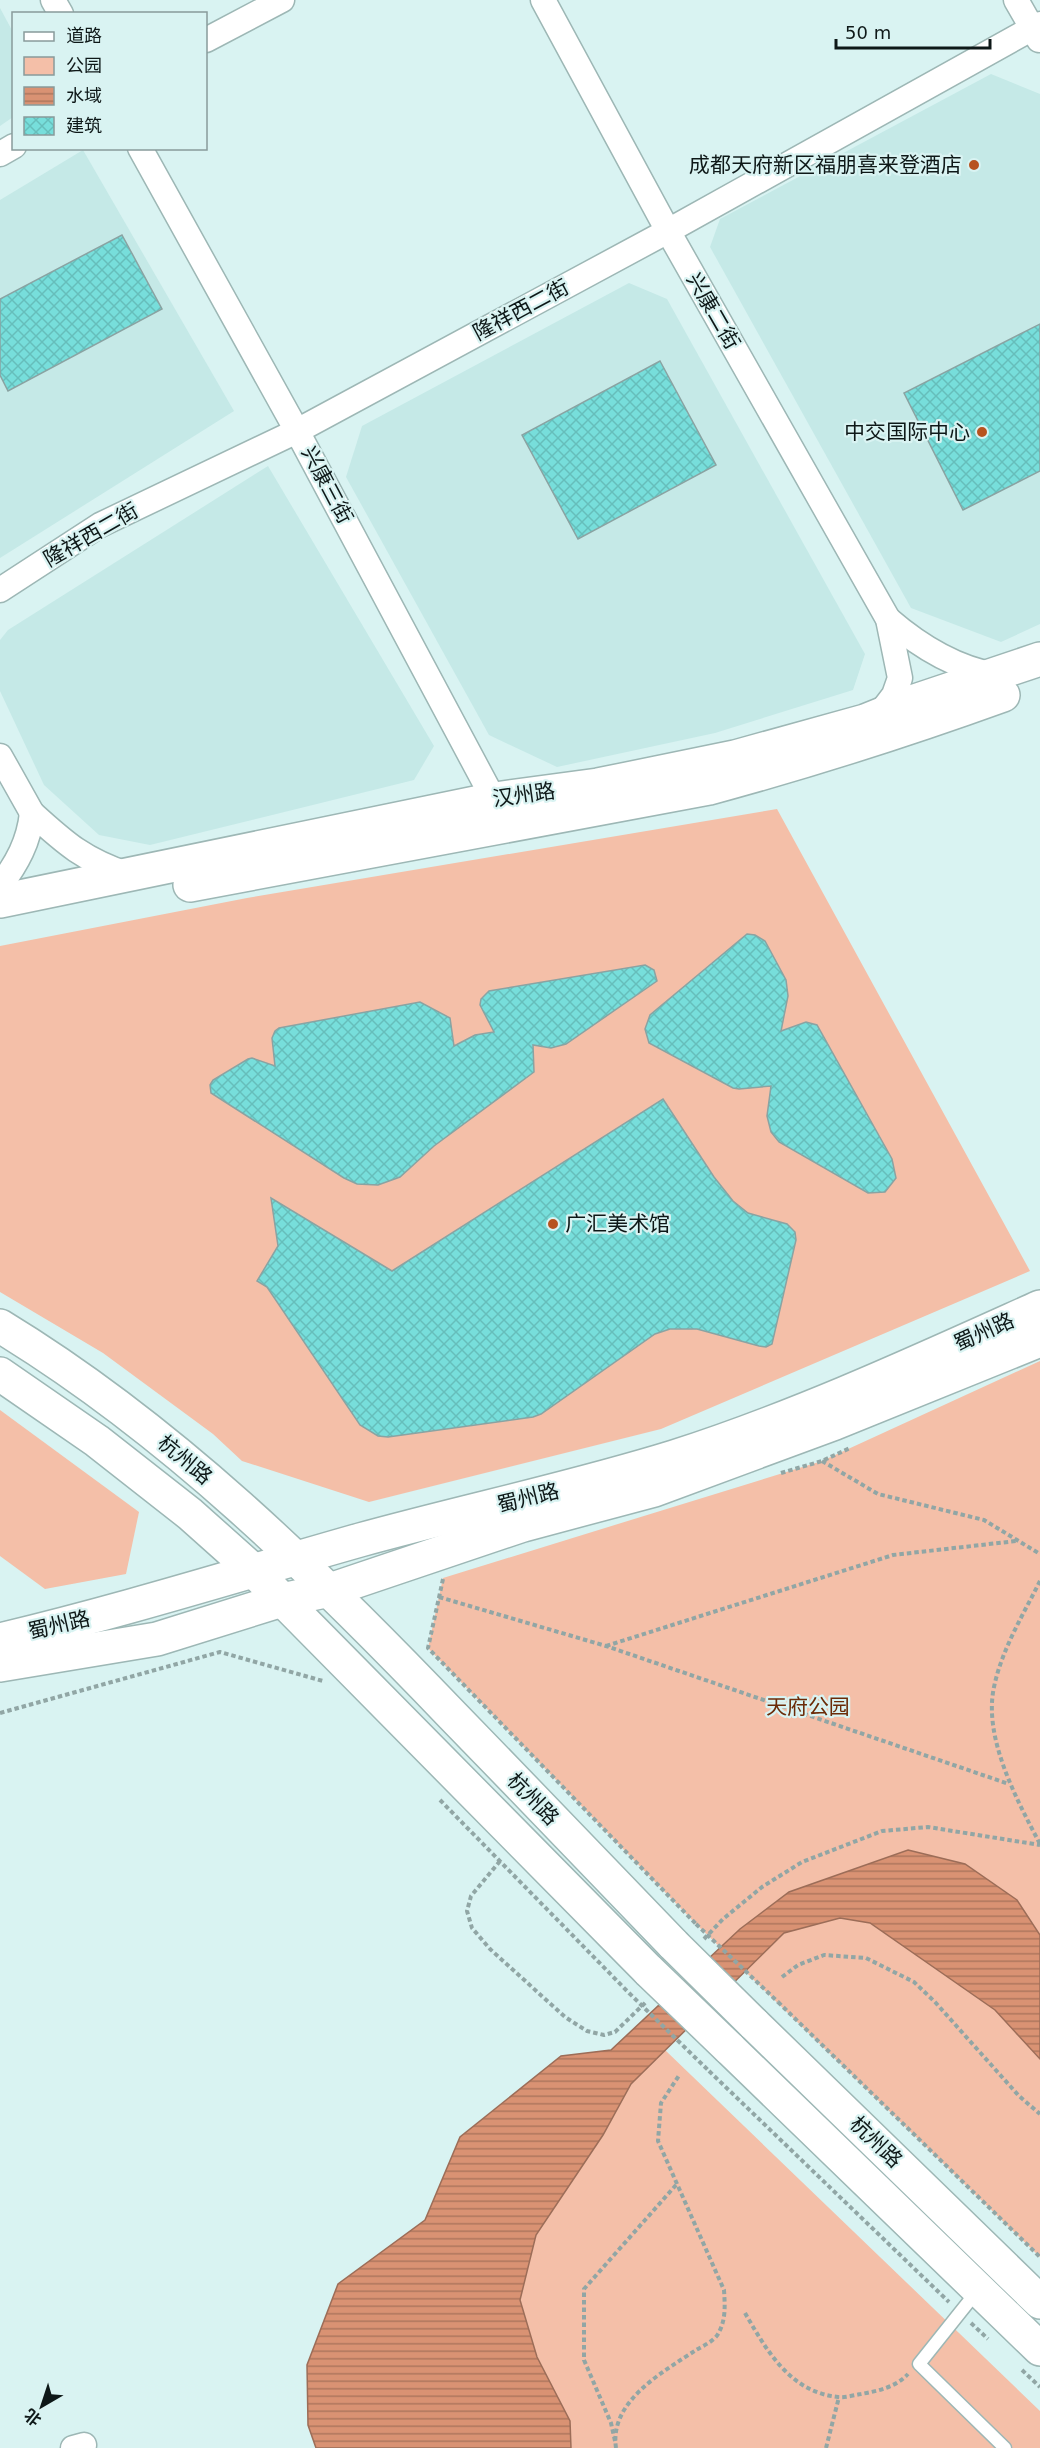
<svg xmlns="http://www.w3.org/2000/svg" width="1040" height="2448" font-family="'DejaVu Sans','Noto Sans SC',sans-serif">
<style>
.built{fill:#c5e9e7}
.green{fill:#f4bfa8}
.water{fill:url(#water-rules);stroke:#9c6d58;stroke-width:1.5}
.building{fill:url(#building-cross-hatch);stroke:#8aa3a2;stroke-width:1.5}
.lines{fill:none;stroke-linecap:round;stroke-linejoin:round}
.service-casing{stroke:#9db7b5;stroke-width:15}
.minor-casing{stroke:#9db7b5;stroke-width:27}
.secondary-casing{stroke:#9db7b5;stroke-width:36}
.path{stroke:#91a6a5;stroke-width:4;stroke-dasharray:4.5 3;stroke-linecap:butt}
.service{stroke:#fff;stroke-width:12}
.minor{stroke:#fff;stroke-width:24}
.secondary{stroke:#fff;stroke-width:33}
.secondary-bridge-casing{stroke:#9db7b5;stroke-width:36;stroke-linecap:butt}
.path-bridge{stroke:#91a6a5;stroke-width:4;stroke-dasharray:4.5 3;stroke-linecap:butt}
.secondary-bridge{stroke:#fff;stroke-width:33}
.poi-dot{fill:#b7531f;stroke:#d9f3f2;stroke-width:2}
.labels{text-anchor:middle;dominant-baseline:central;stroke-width:4.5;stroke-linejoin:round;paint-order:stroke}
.poi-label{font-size:21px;fill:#0e1818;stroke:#d9f3f2;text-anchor:end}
.street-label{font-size:21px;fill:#0e1818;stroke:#d9f3f2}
.park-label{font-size:21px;fill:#6b2b08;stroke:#d9f3f2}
</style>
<defs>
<pattern id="water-rules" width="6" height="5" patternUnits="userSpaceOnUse" patternTransform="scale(1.5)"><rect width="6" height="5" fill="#d99273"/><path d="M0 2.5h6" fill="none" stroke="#ae765d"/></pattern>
<pattern id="building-cross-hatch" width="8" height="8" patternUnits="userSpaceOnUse" patternTransform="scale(1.5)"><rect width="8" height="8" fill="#77dedb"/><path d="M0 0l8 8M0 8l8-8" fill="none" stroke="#66bebb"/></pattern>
</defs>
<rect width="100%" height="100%" fill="#d9f3f2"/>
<g class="built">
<path d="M0,8l14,26 -1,83 -13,9z"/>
<path d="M991,74l49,20v530l-39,18 -90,-34 -201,-361 10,-28z"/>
<path d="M83,150l151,261 -234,147v-358z"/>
<path d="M629,283l38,16 198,355 -12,36 -138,43 -158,34 -68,-32 -143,-258 16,-51z"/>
<path d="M268,466l166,280 -20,34 -264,65 -51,-10 -55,-50 -44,-94v-51l8,-10z"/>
</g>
<g class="green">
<path d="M777,809l253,462 -369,158 -292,73 -127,-41 -29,-27 -110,-81 -103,-61v-346l247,-48z"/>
<path d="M1040,1361v896l-344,-333 -268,-276 15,-70 379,-117z"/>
<path d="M0,1410l139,102 -13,62 -81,15 -45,-33z"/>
<path d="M665,2050l375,361v37h-469l-1,-27 -33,-64 -17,-57 16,-65 67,-100 28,-51z"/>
</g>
<path class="water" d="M908,1850l57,14 52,36 23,35v124l-45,-49 -125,-87 -30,-5 -56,15 -153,151 -28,51 -67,100 -16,65 17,57 33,64 1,27h-255l-8,-23 -1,-60 31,-81 87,-64 35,-83 101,-81 50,-6 129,-121 49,-37z"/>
<g class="building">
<path d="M122,235l40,74 -154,82 -8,-16v-76z"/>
<path d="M1040,324v147l-77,39 -59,-117z"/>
<path d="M660,361l56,104 -138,74 -56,-104z"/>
<path d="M747,934l8,1 10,6 21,39 2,16 -7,35 25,-9 11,3 75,134 4,19 -11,14 -17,1 -89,-51 -8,-10 -4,-16 4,-30 -32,3 -6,-1 -84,-45 -4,-14 5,-14z"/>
<path d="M645,965l9,5 3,11 -91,63 -15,4 -18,-3 1,27 -100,74 -34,31 -22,8 -21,-1 -13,-6 -133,-85 -1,-8 3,-5 35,-21 4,-1 23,8 -3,-28 3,-7 4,-3 141,-26 30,16 4,28 21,-11 19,-3 -14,-27 1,-6 8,-8z"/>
<path d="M663,1099l51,78 19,24 15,12 39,11 8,8 1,8 -24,104 -6,3 -7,-1 -62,-17h-27l-15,5 -114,80 -8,3 -145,20 -10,-1 -18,-11 -93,-138 -10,-6 21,-35 -7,-48 121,73z"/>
</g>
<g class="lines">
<g class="service-casing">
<path id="service" d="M978,2290l-59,74 86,84"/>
</g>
<g class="minor-casing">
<g id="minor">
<path d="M53,0l8,14"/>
<path d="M543,0l125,231 220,388 12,59 -6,17 -16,21"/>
<path d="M1016,0l23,40"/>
<path d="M206,40l76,-40"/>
<path d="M140,148l157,283 204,382"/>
<path d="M0,154l14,-8"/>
<path d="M0,590l100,-65 197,-94 371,-200 372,-207"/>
<path d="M888,619c30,26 68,49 107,56"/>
<path d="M0,756l32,57"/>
<path d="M0,886c17,-23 29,-44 32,-73 34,31 52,47 97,62"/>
<path d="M73,2448l11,-3"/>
</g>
</g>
<g class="secondary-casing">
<g id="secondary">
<path d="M190,885l519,-97c100,-27 197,-58 294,-93"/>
<path d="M0,901l495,-102 103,-14 137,-28 130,-36 47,-19 128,-43"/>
<path d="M0,1326c171,104 315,246 453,390 74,76 147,152 221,229"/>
<path d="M0,1374l97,67 93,73 65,58 394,399"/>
<path d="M0,1640c122,-29 240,-66 360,-100 105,-29 211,-51 314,-83 125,-40 246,-96 366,-150"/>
<path d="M0,1665l157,-26 125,-39 48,-10 193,-65 131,-35 181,-67 205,-83"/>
<path d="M753,2023l287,279"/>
<path d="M729,2048l311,301"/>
</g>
</g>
<g class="path">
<path d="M822,1461l56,33 106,26 56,34"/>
<path d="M781,1473l41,-12 28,-13"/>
<path d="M443,1579l-15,69 268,276"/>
<path d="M1040,1581c-17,34 -38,68 -46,106 -11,51 23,113 46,157"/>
<path d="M439,1597l167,49 403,138"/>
<path d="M606,1646l287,-91 123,-14"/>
<path d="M0,1713l220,-61 103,29"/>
<path d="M440,1800l189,193"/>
<path d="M500,1861l-29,35 -4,15 5,17 18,21 75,68 22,14 17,4 11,-3 31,-30"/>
<path d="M704,1939l19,-20 39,-32 40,-25 80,-31 46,-4 112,18"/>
<path d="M782,1977l16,-12 26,-10 42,3 48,24 21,20 84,94 21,18"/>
<path d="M778,2002l262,255"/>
<path d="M709,2071l240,231"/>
<path d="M745,2313c22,38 45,79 93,84 7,1 16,-2 23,-3 17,-3 35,-7 47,-20"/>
<path d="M971,2323l17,16"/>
<path d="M1022,2370l18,17"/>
<path d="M615,2441l-4,-18 -27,-63v-71l92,-104"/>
<path d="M616,2448c-7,-47 47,-76 80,-98 7,-4 18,-9 22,-16 8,-14 7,-28 6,-44l-66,-149 3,-38 19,-29"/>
<path d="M826,2448l13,-51"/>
</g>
<use href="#service" class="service"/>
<use href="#minor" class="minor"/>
<use href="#secondary" class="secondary"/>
<g class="secondary-bridge-casing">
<g id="secondary-bridge">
<path d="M674,1945l79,78"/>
<path d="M649,1971l80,77"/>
</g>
</g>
<g class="path-bridge">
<path d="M696,1924l82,78"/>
<path d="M629,1993l80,78"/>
</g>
<use href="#secondary-bridge" class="secondary-bridge"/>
</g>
<g class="poi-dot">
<circle cx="974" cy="165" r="6"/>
<circle cx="982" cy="432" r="6"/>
<circle cx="553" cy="1224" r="6"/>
</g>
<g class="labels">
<g class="poi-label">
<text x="962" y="165">成都天府新区福朋喜来登酒店</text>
<text x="970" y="432">中交国际中心</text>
<text x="565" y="1224" text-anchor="start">广汇美术馆</text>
</g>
<g class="street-label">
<text transform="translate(521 310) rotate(-28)">隆祥西二街</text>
<text transform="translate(713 311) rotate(60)">兴康二街</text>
<text transform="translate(327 485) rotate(62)">兴康三街</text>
<text transform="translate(91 535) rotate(-30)">隆祥西二街</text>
<text transform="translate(524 795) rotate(-8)">汉州路</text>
<text transform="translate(984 1332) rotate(-24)">蜀州路</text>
<text transform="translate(185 1460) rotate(40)">杭州路</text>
<text transform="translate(528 1498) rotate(-14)">蜀州路</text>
<text transform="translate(59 1625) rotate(-13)">蜀州路</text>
<text transform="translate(533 1799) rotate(46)">杭州路</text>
<text transform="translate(876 2142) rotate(44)">杭州路</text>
</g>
<g class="park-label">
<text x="808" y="1707">天府公园</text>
</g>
</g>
<rect x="12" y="12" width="195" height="138" fill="#d9f3f2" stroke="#889b9b" stroke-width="1.5"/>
<rect x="24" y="32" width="30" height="9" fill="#ffffff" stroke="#889b9b" stroke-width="1.5"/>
<text x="66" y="42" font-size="18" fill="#0e1818">道路</text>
<rect x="24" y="57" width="30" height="18" fill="#f4bfa8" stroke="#889b9b" stroke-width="1.5"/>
<text x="66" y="72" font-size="18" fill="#0e1818">公园</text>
<rect x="24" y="87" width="30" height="18" fill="url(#water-rules)" stroke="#889b9b" stroke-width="1.5"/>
<text x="66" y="102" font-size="18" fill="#0e1818">水域</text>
<rect x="24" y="117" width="30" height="18" fill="url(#building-cross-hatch)" stroke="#889b9b" stroke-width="1.5"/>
<text x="66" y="132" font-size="18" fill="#0e1818">建筑</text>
<g transform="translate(42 2406) rotate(219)" stroke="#d9f3f2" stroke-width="4.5" paint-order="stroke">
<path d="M0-4.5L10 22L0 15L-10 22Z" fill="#0e1818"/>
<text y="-9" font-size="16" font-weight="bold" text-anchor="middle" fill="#0e1818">北</text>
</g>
<path d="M836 39v9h154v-9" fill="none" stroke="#0e1818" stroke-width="3"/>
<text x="845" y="39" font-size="18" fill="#0e1818" stroke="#d9f3f2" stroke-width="4.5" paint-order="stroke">50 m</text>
</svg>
